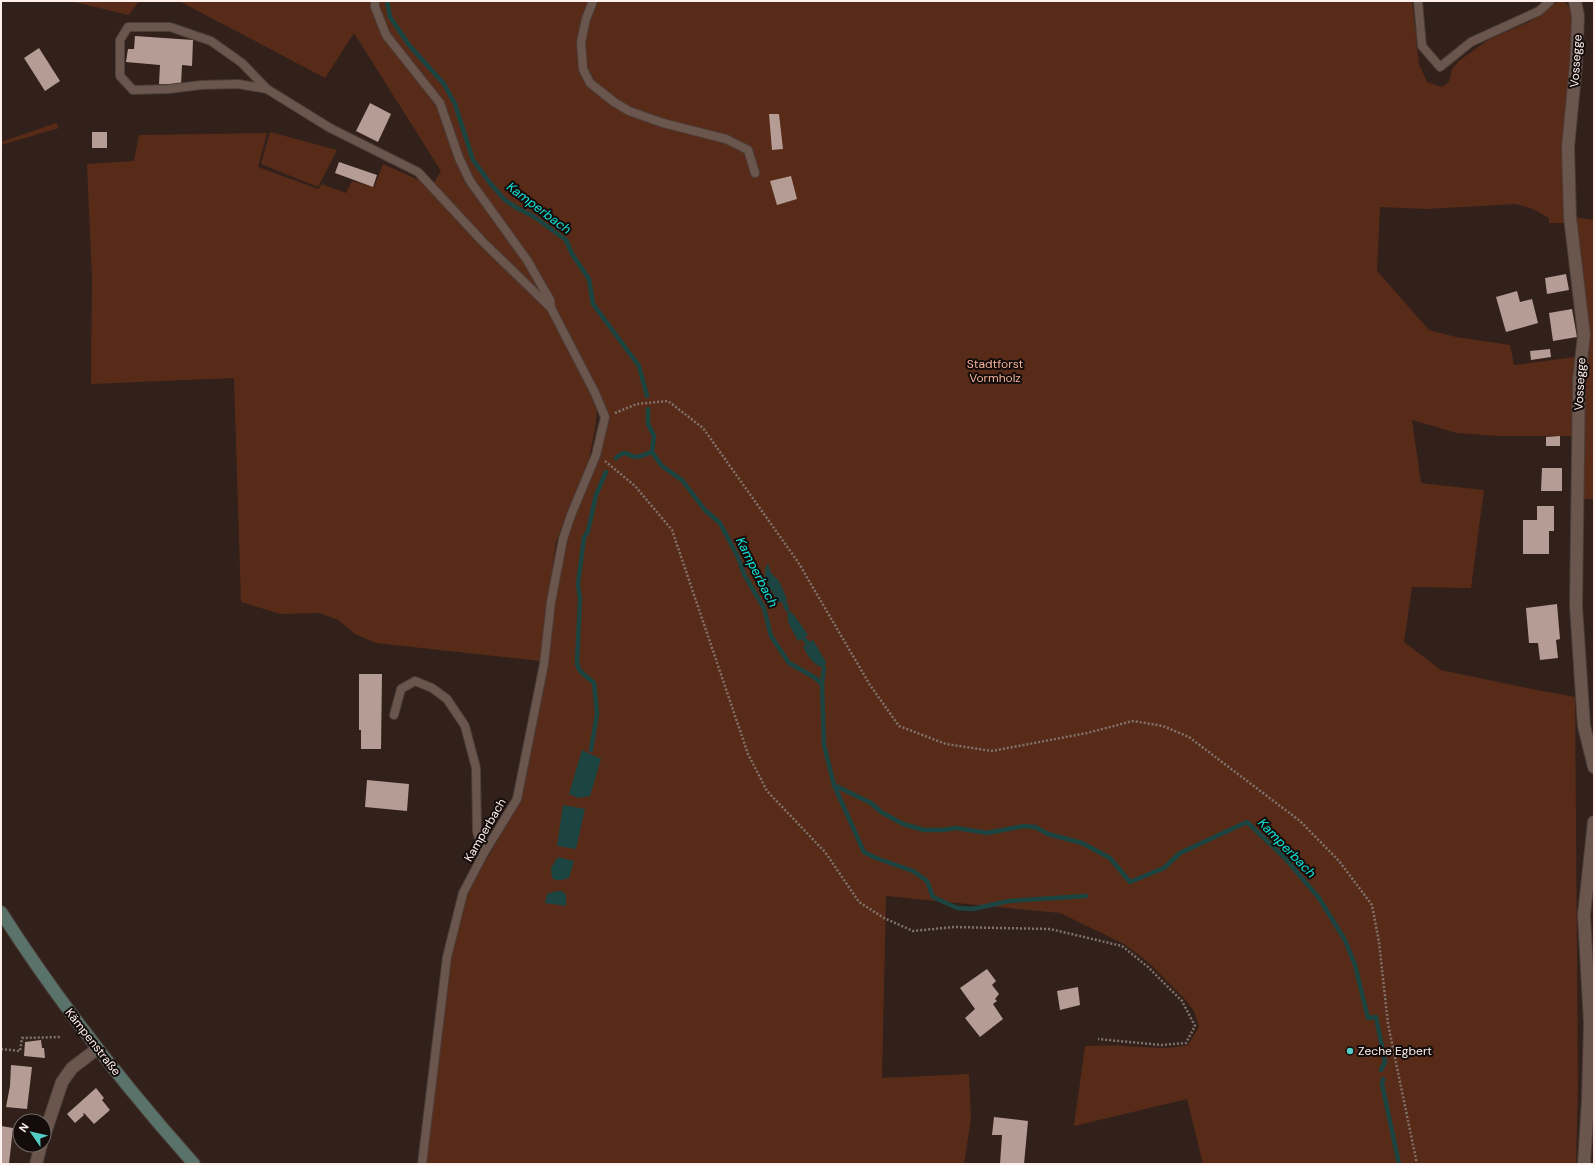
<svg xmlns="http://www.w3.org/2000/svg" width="1595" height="1165" font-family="'DM Sans',sans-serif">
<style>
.green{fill:#582b19}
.water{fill:#1c4441}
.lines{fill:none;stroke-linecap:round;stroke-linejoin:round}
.stream{stroke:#1c4441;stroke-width:4.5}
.building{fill:#b59d95}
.lane-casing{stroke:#4b3d38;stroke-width:10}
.street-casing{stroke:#4b3d38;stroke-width:14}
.secondary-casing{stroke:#4b3d38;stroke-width:14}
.path{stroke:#81726c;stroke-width:2.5;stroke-dasharray:2 2;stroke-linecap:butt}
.lane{stroke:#6b564e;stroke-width:8}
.street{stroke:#6b564e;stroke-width:12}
.secondary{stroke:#59726a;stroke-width:12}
.poi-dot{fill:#54cdc6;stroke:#140c0a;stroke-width:1.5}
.labels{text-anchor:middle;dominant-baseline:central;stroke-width:4;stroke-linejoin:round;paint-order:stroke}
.street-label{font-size:12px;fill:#fef1ed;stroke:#140c0a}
.park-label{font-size:12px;fill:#f4b299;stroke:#140c0a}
.poi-label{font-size:12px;fill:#fef1ed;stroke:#140c0a;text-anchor:start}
.water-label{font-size:13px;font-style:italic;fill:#0fe5dc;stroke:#140c0a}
</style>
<rect width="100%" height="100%" fill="#32211a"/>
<g class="green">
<path d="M70,1h69l-10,14z"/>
<path d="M179,1h1233l7,63 8,18 15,5 7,-5 3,-13 7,-8 29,-21 41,-18 29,-21h6l9,10 -9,139 2,73h-17v-5l-16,-9 -17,-5 -90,5 -46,-2 -3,64 52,59 27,7 54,8 4,20 61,-8 -1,79h-76l-41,-3 -45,-13 9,63 63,7 -13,98 -59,-1 -8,55 37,28 81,17 53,10 3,387 -2,80h-373l-16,-65 -113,27 11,-80c13,0 27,-1 40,0 22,1 42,4 63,-1l11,-18 -5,-16 -11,-14 -36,-36 -23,-17 -64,-31 -174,-17 -4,182 87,-4 2,45 -7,45h-539l19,-174 20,-91 56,-98 45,-260 43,-126 -22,-33 11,29 -2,19 -8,37 -31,75 -16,119 -164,-18 -21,-9 -17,-14 -18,-7 -39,1 -40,-12 -7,-224 -143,6 1,-106 -5,-114 47,-3 5,-26 128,-2 -9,34 60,22 4,-5 24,9 6,-12 22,6 9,-23 49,22 9,-15 -87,-138 -29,45z"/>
<path d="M56,123l3,5 -58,17v-3z"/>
<path d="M270,132l67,18 -19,37 -57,-23z"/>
<path d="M1574,217l20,3v279h-12l1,-61z"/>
</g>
<g class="water">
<path d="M768,563l3,10 8,8 8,18 -8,4c-7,-12 -20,-27 -11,-40z"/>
<path d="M787,609l7,6 14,20 -10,6 -10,-19z"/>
<path d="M813,640l13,22 -2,6c-11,-3 -16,-11 -21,-22z"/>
<path d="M582,750l19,9 -11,37 -12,2 -9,-4z"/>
<path d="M563,805l22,4 -9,40 -19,-3z"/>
<path d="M558,857l16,4 -5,17c-7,2 -11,4 -17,0l-1,-10z"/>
<path d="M557,891h5l4,4v11l-21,-3 2,-9z"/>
</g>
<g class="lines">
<g class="stream">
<path d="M387,1l3,16 19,28 35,39 11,20 18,56 17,23 15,17 12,8 16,8 33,24 6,14 17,25 4,25 46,62 8,30"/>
<path d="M648,409v15l6,12 -2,16 10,14 20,14 23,30 15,13 18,34 6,17 20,34 7,28 18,27 25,14 8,7 2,61 10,40 37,18 10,9 22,12 21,6h18l15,-2 30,5 37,-7 11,1 13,7 34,9 28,15 20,24 34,-14 16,-15 67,-31 37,35 35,41 26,42 10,25 13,53 8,-1 9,45 -4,8"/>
<path d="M616,458c12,-10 10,-2 20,-1 5,0 12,-4 16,-5"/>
<path d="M784,601l3,8"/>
<path d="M803,638l5,5"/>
<path d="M822,684l2,-16"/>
<path d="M591,750l6,-36 -3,-31 -14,-12 -3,-7 3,-65 -2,-15 6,-46 4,-7 8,-36 10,-23"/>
<path d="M834,785l30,67 12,6 37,13 14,10 6,16 24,11 16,1 36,-8 77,-5"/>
<path d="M1383,1079l-1,5 17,80"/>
</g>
</g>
<g class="building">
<path d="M135,36l58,4 -1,26 -10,-1 -1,20 -22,-1 1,-19 -34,-3 2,-13h6z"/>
<path d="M39,48l21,33 -15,10 -21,-33z"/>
<path d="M370,103l21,11 -13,28 -22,-11z"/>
<path d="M769,114h10l4,35 -11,1z"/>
<rect x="92" y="132" width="15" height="16"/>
<path d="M339,162l38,13 -4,12 -38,-14z"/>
<path d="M791,176l6,23 -20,6 -7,-24z"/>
<path d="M1566,274l3,16 -22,4 -2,-16z"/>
<path d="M1517,291l3,11 12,-3 6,24 -32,9 -10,-35z"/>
<path d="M1572,309l5,28 -24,4 -4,-28z"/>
<path d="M1550,349l1,8 -20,3 -1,-9z"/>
<path d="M1560,436v10h-14v-9z"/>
<path d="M1542,468h20v23h-21z"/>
<path d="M1537,506h17v25h-5v23h-26v-34h14z"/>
<path d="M1557,604l3,35 -4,1 2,18 -18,2 -2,-17h-9l-3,-35z"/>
<path d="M359,674h23l-1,75h-20v-19h-2z"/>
<path d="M367,780l42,4 -2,27 -42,-4z"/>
<path d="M987,969l9,12 -4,4 7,9 -4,5 2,2 -4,3 10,15 -23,18 -15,-19 10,-9 -15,-21z"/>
<path d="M1078,987l2,18 -20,5 -3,-19z"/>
<path d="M41,1040l1,8h2l1,10 -21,-2 1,-14z"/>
<path d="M11,1065l21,2 -5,42 -21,-2 4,-21z"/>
<path d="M96,1088l8,10 -2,2 8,10 -16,14 -10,-11 -1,1 1,1 -9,8 -8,-9z"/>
<path d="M994,1117l34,4 -4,43h-24l2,-29h-10z"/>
<path d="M1,1126l12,2 -4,36h-8z"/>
</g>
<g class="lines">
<g class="lane-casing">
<g id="lane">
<path d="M375,1v6l11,28 54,68 19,55 11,23 57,79 23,40 1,8 44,85 10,24 -9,38 -25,60 -8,24 -12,63 -7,62 -27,135 -33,54 -21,40 -16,64 -25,207"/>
<path d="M593,1l-7,18 -5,23 2,27 7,14 24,19 15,9 34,12 63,16 22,11 7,23"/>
<path d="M1418,1l4,45 18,21 31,-25 68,-31 11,-10"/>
<path d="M267,89l-29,-5 -37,1 -32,4 -36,1 -13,-14v-36l8,-13h42l41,14 31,22 25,26 63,39 88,44 65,70 68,66"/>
<path d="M394,715l7,-26 14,-8 17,7 15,11 18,27 11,42 1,64 7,21"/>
</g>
</g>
<g class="street-casing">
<g id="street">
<path d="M1575,1l3,15 -2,49 -8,82 2,70 14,118 -5,44 -3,227 8,120 10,41"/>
<path d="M44,1136l18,-54 10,-14 25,-19"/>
<path d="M36,1164l5,-19"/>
<path d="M1584,1164l4,-64 2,-77 -6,-108 10,-93"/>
</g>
</g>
<g class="secondary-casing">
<path id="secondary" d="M1,912c58,91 122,172 193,252"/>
</g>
<g class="path">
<path d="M615,413l22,-9 31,-3 35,27 95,134 72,123 29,41 47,18 46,7 95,-18 46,-12 30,5 26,11 111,84 39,40 33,44 7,37 9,82 29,140"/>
<path d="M605,461l30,25 37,44 76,224 19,37 58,61 34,50 25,16 29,13 41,-4 96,2 72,17 26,21 34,34 13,25 -9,17 -25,2 -63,-6"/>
<path d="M1,1049l19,2 2,-13 39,-1"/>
</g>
<use href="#lane" class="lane"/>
<use href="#street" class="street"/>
<use href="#secondary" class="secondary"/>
</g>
<circle class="poi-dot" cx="1350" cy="1051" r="4"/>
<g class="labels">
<g class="street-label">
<text transform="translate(1576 61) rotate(-86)">Vossegge</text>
<text transform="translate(1580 384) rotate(-87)">Vossegge</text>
<text transform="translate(485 830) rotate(-60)">Kamperbach</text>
<text transform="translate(93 1042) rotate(52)">Kämpenstraße</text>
</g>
<g class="park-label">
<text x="995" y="364">Stadtforst<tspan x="995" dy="14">Vormholz</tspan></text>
</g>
<g class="poi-label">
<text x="1358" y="1051">Zeche Egbert</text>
</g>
<g class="water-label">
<text transform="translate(539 208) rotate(37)">Kamperbach</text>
<text transform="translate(757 572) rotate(63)">Kamperbach</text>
<text transform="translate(1287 848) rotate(46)">Kamperbach</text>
</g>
</g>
<rect width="1595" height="1165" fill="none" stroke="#fef1ed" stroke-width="4"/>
<g transform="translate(32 1133) rotate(304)"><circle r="19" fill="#140c0a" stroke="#726865"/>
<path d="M0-3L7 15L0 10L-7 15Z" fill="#54cdc6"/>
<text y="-6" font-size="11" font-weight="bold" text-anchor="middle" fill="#fef1ed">N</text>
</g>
</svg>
